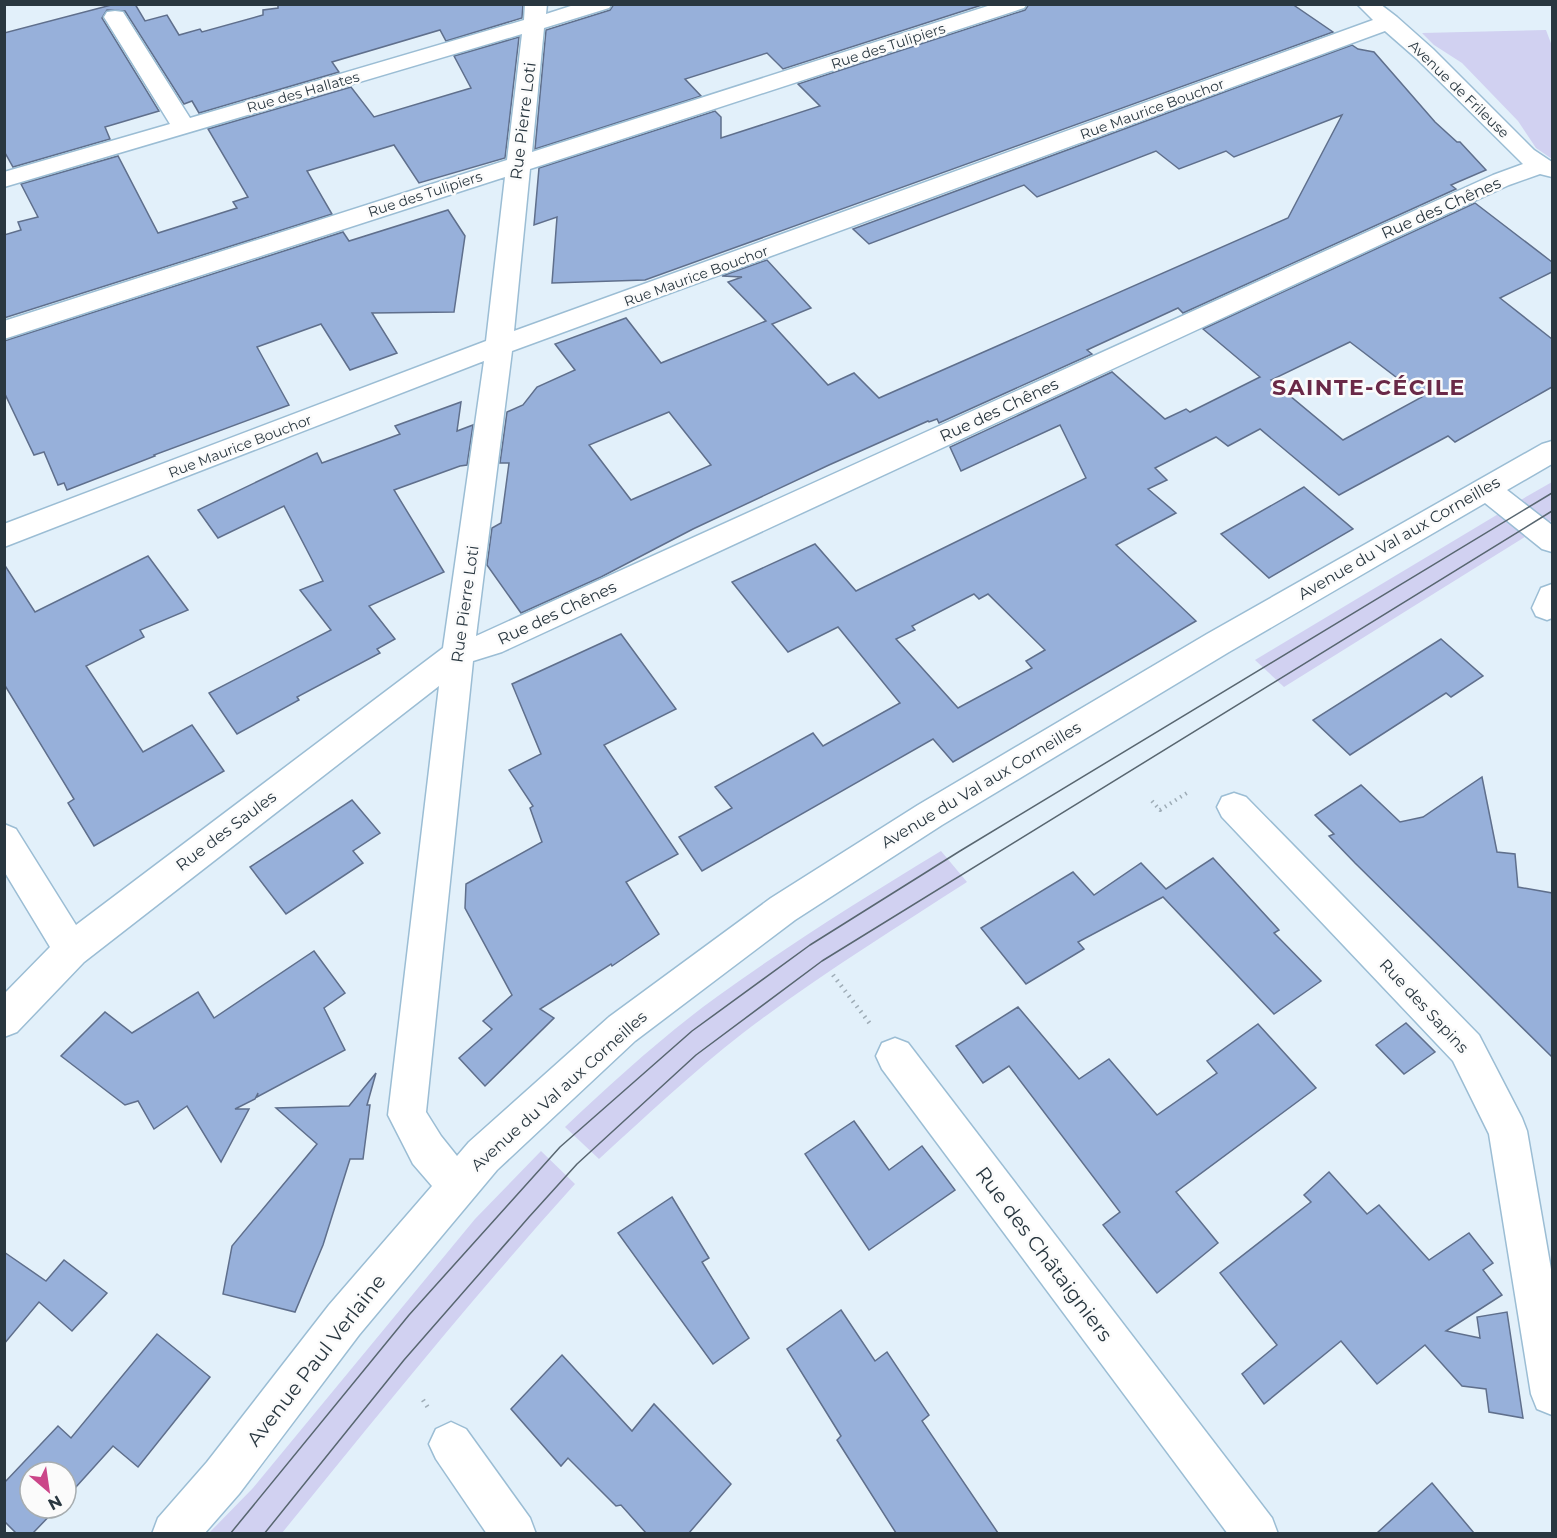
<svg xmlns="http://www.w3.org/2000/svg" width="1557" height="1538" font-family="Montserrat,sans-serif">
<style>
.green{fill:#d1d1f1}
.building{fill:#97b0da;stroke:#5f6f8c;stroke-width:1.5;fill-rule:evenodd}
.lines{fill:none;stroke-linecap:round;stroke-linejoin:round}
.minor-casing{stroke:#9bbdd4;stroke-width:3}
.path-far1{stroke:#9eacb6;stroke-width:4;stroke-dasharray:1.5 4.5;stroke-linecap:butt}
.path{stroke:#9eacb6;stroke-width:4.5;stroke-dasharray:1.5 5;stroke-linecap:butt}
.minor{fill:#fff;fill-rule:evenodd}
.tram{stroke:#586670;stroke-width:1.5}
.labels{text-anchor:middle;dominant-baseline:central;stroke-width:5;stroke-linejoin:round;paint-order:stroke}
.far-street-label{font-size:14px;fill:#293740;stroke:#fbfbfb}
.street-label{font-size:16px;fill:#293740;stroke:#fbfbfb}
.near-street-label{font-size:20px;fill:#293740;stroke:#fbfbfb}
.district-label{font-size:22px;font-weight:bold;letter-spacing:1.5px;fill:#6a2948;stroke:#fbfbfb}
</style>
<rect width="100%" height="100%" fill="#e2f0fa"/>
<g class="green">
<path d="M1546,30l6,16v113l-16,-11 -18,-27 -56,-58 -28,-18 -12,-12z"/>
<path d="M1552,482v38l-4,3 -29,-22z"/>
<path d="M1500,513l28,22 -244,152 -29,-27z"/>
<path d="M941,851l26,31c-76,49 -152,96 -224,151 -50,39 -97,83 -144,126l-34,-32c49,-46 99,-92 153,-131 72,-52 147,-99 223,-145z"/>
<path d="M541,1151l34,33c-102,113 -197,231 -293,349h-73l44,-45 222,-269z"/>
</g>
<g class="building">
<path d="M115,4h20l10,17 22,-6 12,20 21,-6 2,3 61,-17v-5l15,-2v-4h245l-1,14 -76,23 -6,-11 -108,32 7,10 -140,41 -7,-12 -8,3 -59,-93 -18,-1 -5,8 57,93 -54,16 5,12 -97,28 -9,-16v-118z"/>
<path d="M614,4h371l-202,65 -16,-16 -82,26 16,17 -166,53 11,-119 64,-20z"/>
<path d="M1029,4h263l41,28 -688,248 -93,3 5,-66 -23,8 5,-57 176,-57 6,6v21l99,-32 -22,-22 227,-74z"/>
<path d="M519,37l-14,121 -86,25 -25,-38 -87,26 25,43 -328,104v-83l17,-5 -3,-8 20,-5 -17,-33 97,-28 40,77 79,-25 -4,-6 15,-5 -40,-68 143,-42 23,30 97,-29 -17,-32z"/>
<path d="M1352,45l6,4 16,3 61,70 22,20h3l26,28 -35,15 5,4 -273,124 -5,-5 -91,42 5,4 -153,69 -2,-4 -8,3 -1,-1 -99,44 -136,64 -92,48 -80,36 -34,-48 5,-37 9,-5 8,-60h-9l7,-51 16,-7 14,-18 38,-17 -20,-26 71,-26 35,45 105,-42 -38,-39 14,-5 -20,-1 45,-16 44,48 -39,16 56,61 26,-12 25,25 409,-180 54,-103 -108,42 -8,-6 -47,18 -23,-18 -119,46 -13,-12 -155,59 -16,-15zM669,412l42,53 -80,35 -42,-55z"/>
<path d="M1475,203l77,59v10l-52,26 52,41v48l-97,55 -7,-6 -109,59 -79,-66 -32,17 -12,-9 -61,31 12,12 -19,9 28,24 -60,32 80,76 -243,141 -20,-23 -231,132 -23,-34 53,-29 -17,-21 98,-54 10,13 77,-43 -62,-76 -50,25 -56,-70 83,-38 41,47 230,-113 -26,-53 -99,46 -11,-24 162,-75 53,47 21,-10 4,3 70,-35 -57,-48zM1350,342l72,55 -79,43 -72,-60zM974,594l5,5 9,-5 57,56 -19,11 6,7 -74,40 -62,-69 19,-9 -3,-4z"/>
<path d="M448,210l17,26 -11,76 -82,1 25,40 -47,17 -29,-46 -64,23 32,58 -135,50 1,1 -88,34 -3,-7 -6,2 -14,-33 -10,3 -30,-63v-51l339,-109 6,9z"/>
<path d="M461,402l-4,29 16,-6 -6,40 -7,1 -66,24 50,82 -75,34 26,33 -18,10 3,4 -83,44 2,3 -62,34 -28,-41 122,-63 -31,-40 23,-9 -39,-75 -66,32 -20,-28 119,-57 5,10 78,-29 -5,-8z"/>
<path d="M1304,487l49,42 -84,49 -48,-44z"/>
<path d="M148,556l40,54 -48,20 4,7 -58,29 57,86 49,-27 32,46 -130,75 -26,-43 6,-4 -70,-115v-120l31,48z"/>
<path d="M621,634l55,75 -72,36 74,109 -52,28 33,52 -47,32 -1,-2 -71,45 14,9 -69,68 -26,-28 33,-29 -9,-8 29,-26 -47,-87 1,-24 76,-42 -12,-34 3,-2 -24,-36 32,-16 -29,-70z"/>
<path d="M1441,639l42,37 -32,21 -5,-4 -96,62 -37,-35z"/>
<path d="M1482,777l15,75 18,2 3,33 34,6v164l-197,-194 -26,-27 5,-2 -19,-19 46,-30 39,37 23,-5z"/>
<path d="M352,800l28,33 -27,18 10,12 -77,51 -36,-47z"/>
<path d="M1213,858l66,72 -5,3 47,48 -47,33 -111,-117 -85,45 6,7 -58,35 -45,-56 92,-56 21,23 47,-32 25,26z"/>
<path d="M314,951l31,42 -21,15 21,42 -88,47 1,-4 -3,6 -20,10h14l-28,53 -34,-56 -33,23 -16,-28 -13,4 -64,-49 44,-44 27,21 66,-41 16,26z"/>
<path d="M1018,1007l61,72 30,-20 48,56 60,-42 -10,-12 51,-37 58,64 -140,104 42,51 -61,50 -54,-68 17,-13 -111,-146 -26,17 -27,-37z"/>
<path d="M1406,1023l29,29 -31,22 -28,-29z"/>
<path d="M376,1073l-9,32h3l-7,54h-13l-27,86 -28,67 -72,-18 9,-48 85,-102 -41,-36 73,-2z"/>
<path d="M854,1121l35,49 33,-24 33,44 -86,60 -64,-96z"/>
<path d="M1329,1172l38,42 12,-9 50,55 40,-27 24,30 -10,7 19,25 -56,36 34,7 -3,-21 30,-5 16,106 -34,-6 -3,-23 -24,-3 -37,-41 -48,39 -36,-43 -77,63 -22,-30 35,-29 -57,-72 91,-71 -7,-7z"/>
<path d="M672,1197l37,61 -7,4 47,76 -36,26 -95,-131z"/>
<path d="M4,1252l42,29 18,-21 43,33 -35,38 -33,-29 -35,42z"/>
<path d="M841,1310l34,51 12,-9 42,63 -7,6 76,112h-102l-59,-93 4,-4 -54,-87z"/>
<path d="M157,1334l53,43 -72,90 -25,-21 -47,52v-26h-36v36h27l-24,25h-17l-12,-12v-38l54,-57 13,12z"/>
<path d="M562,1355l70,76 22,-27 77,80 -42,49h-43l-25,-28 -5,1 -48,-48 -7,8 -50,-57z"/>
<path d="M1432,1483l42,50h-97z"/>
</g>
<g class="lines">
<g class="minor-casing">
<g id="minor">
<path d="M525,4h22l-1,10 31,-10h35l-3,4 -65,20 -12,124 462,-148h33l-3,4 -494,161 -16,162 859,-311 -16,-16h23l17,13 36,32 101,101 18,12v15l-12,-3 -31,11 -1007,467 -29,9 -47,451 15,24 16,20 12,-14 140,-125 162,-119 147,-93 289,-171 335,-190 10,-3v23l-45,26 45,35v27l-10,-3 -57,-46 -256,149 -287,173 -147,95 -160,121 -138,129 -138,165 -120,159 -35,40h-52l6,-16 49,-56 122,-157 103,-119 -19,-22 -25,-49 51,-429 -355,276 -67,70 -13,5v-43l46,-47 -46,-76v-47l12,5 60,96 367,-277 41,-287 -480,186v-23l482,-183 19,-164 -501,162v-18l503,-161 15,-126 -518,153v-15l166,-48 -66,-107 3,-5 8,-1 8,1 67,106 334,-98zM1385,31l32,28 106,105 -30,11 -1017,461 36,-285z"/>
<path d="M1552,584v34l-5,2 -11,-4 -4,-8 9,-20z"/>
<path d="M1234,793l12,4 233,238 43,83 5,13 25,144v140l-15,-6 -6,-15 -42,-260 -36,-73 -231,-244 -5,-10 5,-10z"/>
<path d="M895,1038l13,5 364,475 6,16h-50l-346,-465 -6,-13 6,-13z"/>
<path d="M451,1422l15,7 64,89 6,16h-49l-51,-75 -7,-15 7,-15z"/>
</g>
</g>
<path class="path-far1" d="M1152,801l8,9 30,-19"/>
<g class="path">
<path d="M833,975l38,50"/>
<path d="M423,1400l6,9"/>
</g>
<use href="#minor" class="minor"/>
<g class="tram">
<path d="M230,1534l179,-219 151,-168 132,-116 118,-86 150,-94 592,-358"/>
<path d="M264,1534l140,-174 125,-143 48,-53 119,-109 126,-94 730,-450"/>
</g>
</g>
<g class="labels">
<g class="far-street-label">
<text transform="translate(888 46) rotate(-18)">Rue des Tulipiers</text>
<text transform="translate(1459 89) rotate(44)">Avenue de Frileuse</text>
<text transform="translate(303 92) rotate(-16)">Rue des Hallates</text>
<text transform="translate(1152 109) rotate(-20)">Rue Maurice Bouchor</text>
<text transform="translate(425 194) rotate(-18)">Rue des Tulipiers</text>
<text transform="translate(696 276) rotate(-20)">Rue Maurice Bouchor</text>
<text transform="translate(240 446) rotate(-21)">Rue Maurice Bouchor</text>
</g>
<g class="street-label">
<text transform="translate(523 121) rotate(-83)">Rue Pierre Loti</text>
<text transform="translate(1441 208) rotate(-24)">Rue des Chênes</text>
<text transform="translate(999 410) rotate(-25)">Rue des Chênes</text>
<text transform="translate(1399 538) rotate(-30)">Avenue du Val aux Corneilles</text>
<text transform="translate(465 604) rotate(-82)">Rue Pierre Loti</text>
<text transform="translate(557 613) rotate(-25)">Rue des Chênes</text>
<text transform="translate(981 785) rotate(-31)">Avenue du Val aux Corneilles</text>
<text transform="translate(226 831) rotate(-37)">Rue des Saules</text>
<text transform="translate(1424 1006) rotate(47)">Rue des Sapins</text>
<text transform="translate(559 1091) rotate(-42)">Avenue du Val aux Corneilles</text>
</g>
<g class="near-street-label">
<text transform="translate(1044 1254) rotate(53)">Rue des Châtaigniers</text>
<text transform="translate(316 1360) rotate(-52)">Avenue Paul Verlaine</text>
</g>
<g class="district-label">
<text x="1369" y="387">SAINTE-CÉCILE</text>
</g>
</g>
<rect width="1557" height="1538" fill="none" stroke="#293740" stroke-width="12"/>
<g transform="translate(48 1490) rotate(151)"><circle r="28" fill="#fbfbfb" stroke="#a7adb0" stroke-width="1.5"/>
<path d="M0-4.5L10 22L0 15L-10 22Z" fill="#cb4689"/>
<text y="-9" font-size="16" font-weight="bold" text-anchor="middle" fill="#293740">N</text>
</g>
</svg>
